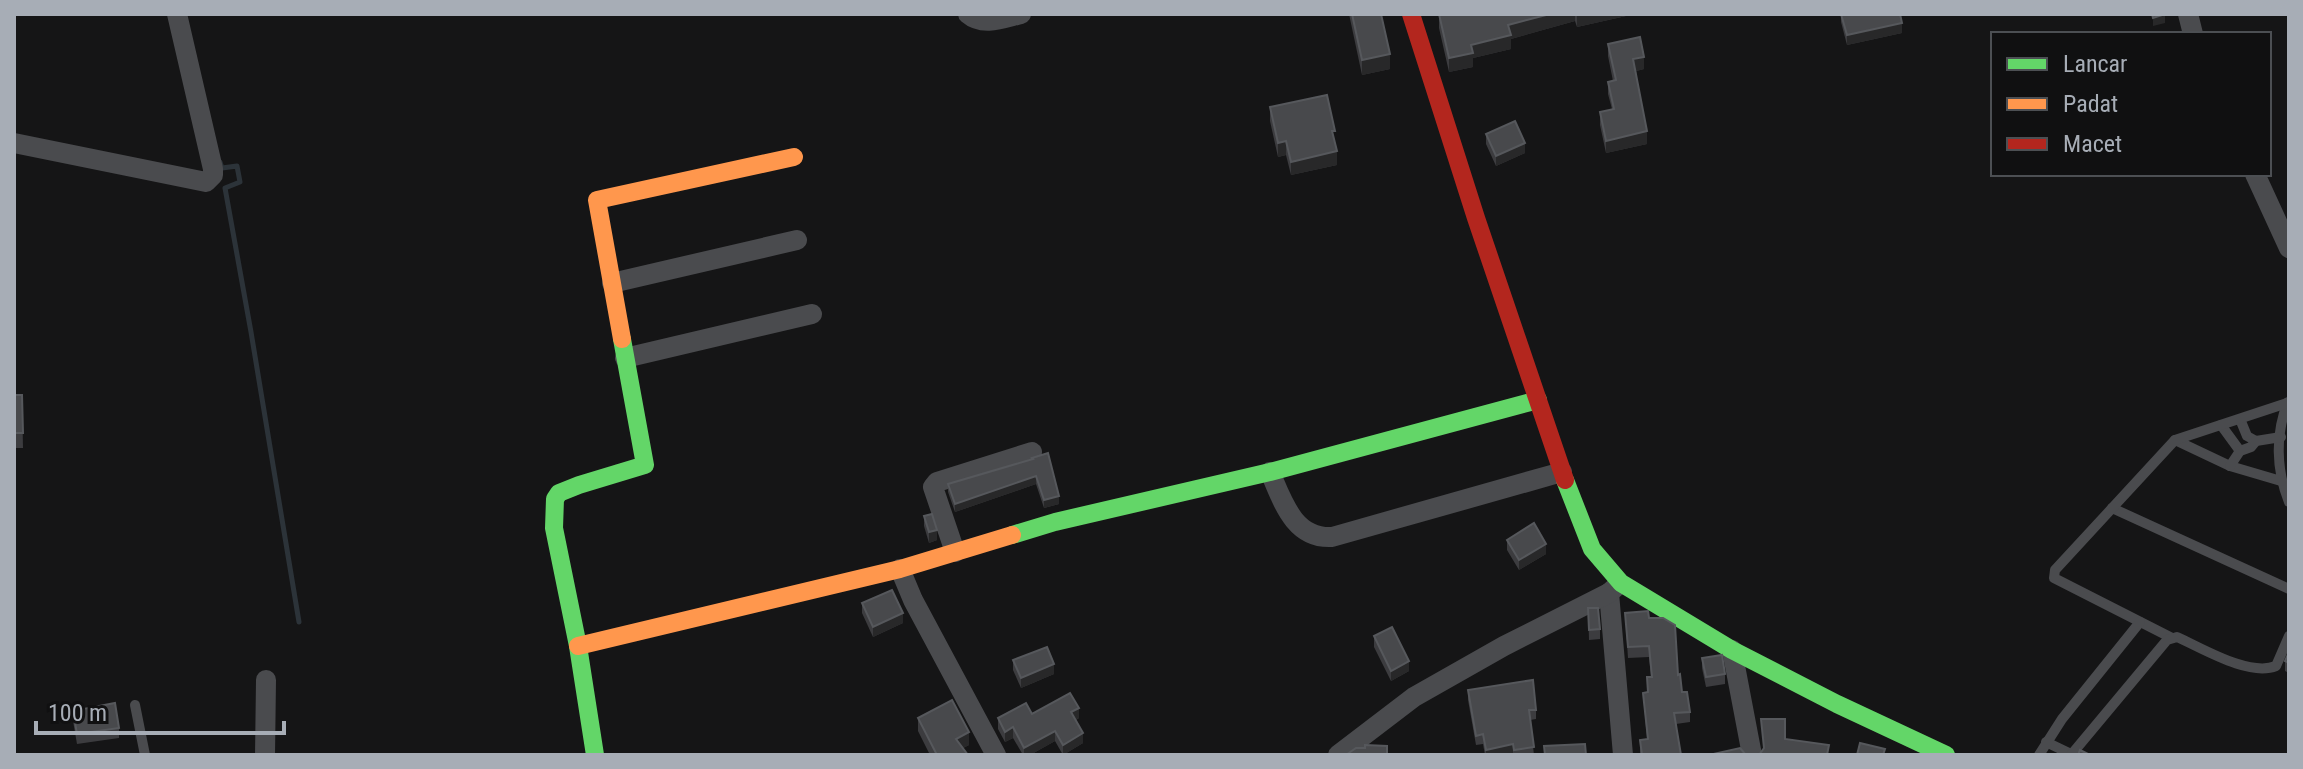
<svg xmlns="http://www.w3.org/2000/svg" width="2303" height="769" font-family="'Roboto Condensed',sans-serif">
<style>
.lines{fill:none;stroke-linecap:round;stroke-linejoin:round}
.stream{stroke:#2c3339;stroke-width:5}
.lane{stroke:#4a4b4e;stroke-width:10}
.street{stroke:#4a4b4e;stroke-width:20}
.fast{stroke:#63d668;stroke-width:18}
.slow{stroke:#ff974d;stroke-width:18}
.jam{stroke:#b3261e;stroke-width:18}
.wall{fill:#3c3c3f}
.shaded-wall{fill:#282829}
.building{fill:#48494c;stroke:#56585c;stroke-width:2}
</style>
<rect width="100%" height="100%" fill="#151516"/>
<g class="lines">
<path class="stream" d="M220,162l2,6 15,-2 3,16 -15,6 26,144 48,290"/>
<g class="lane">
<path d="M2288,402c-13,32 -12,68 1,100"/>
<path d="M2240,419l7,17 9,5"/>
<path d="M2221,425l19,26"/>
<path d="M2175,440l55,26 51,15"/>
<path d="M2230,466l10,-15 11,-4 5,-6 25,-4"/>
<path d="M2112,508l177,81"/>
<path d="M2172,638l-118,-60 1,-8 120,-130 112,-37"/>
<path d="M135,705l10,50"/>
<path d="M2046,742l25,12"/>
<path d="M2039,755l23,-36 78,-97"/>
<path d="M2071,755l96,-115 10,-3c25,11 72,40 99,29l13,-30"/>
</g>
<g class="street">
<path d="M968,14c15,13 36,4 53,0"/>
<path d="M2188,14l5,20"/>
<path d="M14,143l192,39 7,-7v-6l-36,-155"/>
<path d="M2255,174l34,74"/>
<path d="M612,283l185,-43"/>
<path d="M625,358l187,-44"/>
<path d="M1270,472c13,30 24,67 62,65l230,-65"/>
<path d="M955,552l-22,-65 4,-5 95,-30"/>
<path d="M900,569l13,31 83,155"/>
<path d="M1618,585l-9,8 14,162"/>
<path d="M1732,650l20,105"/>
<path d="M265,755l1,-75"/>
<path d="M1338,755l76,-58 90,-51 105,-53"/>
</g>
<g class="fast">
<path d="M1565,480l27,69 29,34 111,67 105,54 109,51"/>
<path d="M1012,535l43,-13 215,-50 268,-72"/>
<path d="M595,755l-17,-109 -24,-118 1,-29 4,-6 20,-8 66,-20 -23,-126"/>
</g>
<g class="slow">
<path d="M622,339l-25,-139 197,-43"/>
<path d="M578,646l322,-77 112,-34"/>
</g>
<path class="jam" d="M1411,14l65,204 89,262"/>
</g>
<g class="wall">
<path d="M1349,14h32l9,55 -28,6z"/>
<path d="M1439,14h187v2l-49,11 -2,-6 -64,18v10l-38,9v9l-24,5 -10,-44z"/>
<path d="M1841,14l61,19 -55,12 -6,-23z"/>
<path d="M1608,44l36,25 -8,2 11,73 -41,9 -6,-28v-13l12,-3 -4,-15v-12l5,-1 -5,-25z"/>
<path d="M1270,107l65,37 2,21 -46,10 -5,-20 -8,2 -8,-36z"/>
<path d="M1486,134l39,19 -29,13 -10,-22z"/>
<path d="M14,395h8l1,53h-9z"/>
<path d="M1032,460l27,44 -15,4 -8,-24 -81,28 -7,-20v-8z"/>
<path d="M924,516l13,24 -8,3 -5,-17z"/>
<path d="M1507,540l39,14 -27,16 -12,-20z"/>
<path d="M862,603l41,20 -30,14 -11,-24z"/>
<path d="M1588,608l12,21v10l-11,1z"/>
<path d="M1625,613l24,5 29,57 4,17 8,20v10l-14,2 5,31h-41v-15l7,-1 -4,-46 4,-1v-15h4l-2,-20 -21,1z"/>
<path d="M1374,636l35,35 -18,10 -17,-34z"/>
<path d="M2289,652v21l-4,-2v-10z"/>
<path d="M1702,658l23,16v10l-19,3 -4,-19z"/>
<path d="M1013,660l41,14 -33,14 -8,-18z"/>
<path d="M1468,690l68,20v9l-6,1 4,35h-20l-1,-2 -7,2h-21l-2,-11 -7,1 -8,-45z"/>
<path d="M73,711l46,17v10l-42,6 -4,-23z"/>
<path d="M1032,714l47,4 -3,2 7,23 -20,12 -8,-14 -25,14h-7l-10,-17 -8,4 -7,-13v-11z"/>
<path d="M918,718l51,27 -6,3 5,7h-38l-12,-24z"/>
</g>
<g class="shaded-wall">
<path d="M1550,14h25v7l-64,18v10l-38,9v9l-24,5v-14l22,-13 37,-20z"/>
<path d="M1577,14h49v2l-49,11z"/>
<path d="M2165,14v9l-12,3v-8z"/>
<path d="M1902,23v10l-55,12v-10z"/>
<path d="M1390,54v15l-28,6v-15z"/>
<path d="M1644,57v12l-11,3v-13z"/>
<path d="M1647,131v13l-41,9v-12z"/>
<path d="M1286,141v14l-8,2v-14z"/>
<path d="M1525,143v10l-29,13v-10z"/>
<path d="M1337,151v14l-46,10v-13z"/>
<path d="M1036,476v8l-81,28v-8z"/>
<path d="M1059,496v8l-15,4v-8z"/>
<path d="M937,530v10l-8,3v-11z"/>
<path d="M1546,544v10l-27,16v-10z"/>
<path d="M903,613v10l-30,14v-10z"/>
<path d="M1409,661v10l-18,10v-10z"/>
<path d="M1054,664v10l-33,14v-10z"/>
<path d="M1079,708v10l-8,4v-10z"/>
<path d="M1013,727v11l-8,4v-10z"/>
<path d="M1055,731v10l-25,14h-6v-7z"/>
<path d="M969,732v13l-13,7v-13z"/>
<path d="M1083,733v10l-20,12v-10z"/>
<path d="M1513,744v9l-7,2h-20v-5z"/>
</g>
<g class="building">
<path d="M1352,14h29l9,40 -28,6z"/>
<path d="M1439,14h111l-42,11 3,10 -40,10 2,8 -24,5z"/>
<path d="M1841,14h59l2,9 -55,12z"/>
<path d="M2152,14h13l-12,4z"/>
<path d="M1640,37l4,20 -11,2 14,72 -41,10 -6,-29 14,-3 -6,-27 8,-2 -8,-36z"/>
<path d="M1327,95l8,36h-3l5,20 -46,11 -5,-21 -8,2 -8,-36z"/>
<path d="M1515,121l10,22 -29,13 -10,-22z"/>
<path d="M14,395h8l1,38h-9z"/>
<path d="M1048,453l11,43 -15,4 -8,-24 -81,28 -7,-20 85,-25 -1,-1z"/>
<path d="M932,514l5,16 -8,2 -5,-16z"/>
<path d="M1534,523l12,21 -27,16 -12,-20z"/>
<path d="M892,590l11,23 -30,14 -11,-24z"/>
<path d="M1588,608h10l2,21 -11,1z"/>
<path d="M1648,611l1,7h14l12,7 3,50 2,-1 2,18h5l3,20 -16,1 7,42h-39l-2,-15 8,-1 -5,-46 5,-1 -1,-15h5l-3,-31 -21,1 -3,-34z"/>
<path d="M1392,627l17,34 -18,10 -17,-35z"/>
<path d="M1047,647l7,17 -33,14 -8,-18z"/>
<path d="M2289,652v11l-4,-2z"/>
<path d="M1722,655l3,19 -19,3 -4,-19z"/>
<path d="M1533,680l3,30h-7l5,37 -20,3 -1,-6 -27,6 -3,-16 -7,2 -8,-46z"/>
<path d="M1070,693l9,15 -8,4 12,21 -20,12 -8,-14 -31,17 -11,-21 -8,5 -7,-14 28,-15 6,11z"/>
<path d="M952,700l17,32 -13,7 12,16h-31l-19,-37z"/>
<path d="M115,703l4,25 -42,6 -4,-23z"/>
<path d="M1761,719h24v20l44,6 -2,10h-68l5,-7z"/>
<path d="M1860,743l25,6 -2,6h-26z"/>
<path d="M1585,744l1,11h-41l-1,-9z"/>
<path d="M1365,745l22,1v9h-41l10,-7h9z"/>
<path d="M1740,748l6,7h-37z"/>
<path d="M2080,750l10,5h-12z"/>
</g>
<rect width="2303" height="769" fill="none" stroke="#a7adb6" stroke-width="32"/>
<rect x="1991" y="32" width="280" height="144" fill="#101011" stroke="#4c4f53" stroke-width="2"/>
<rect x="2007" y="58" width="40" height="12" fill="#63d668" stroke="#4c4f53" stroke-width="2"/>
<text x="2063" y="72" font-size="24" fill="#a7adb6">Lancar</text>
<rect x="2007" y="98" width="40" height="12" fill="#ff974d" stroke="#4c4f53" stroke-width="2"/>
<text x="2063" y="112" font-size="24" fill="#a7adb6">Padat</text>
<rect x="2007" y="138" width="40" height="12" fill="#b3261e" stroke="#4c4f53" stroke-width="2"/>
<text x="2063" y="152" font-size="24" fill="#a7adb6">Macet</text>
<path d="M36 721v12h248v-12" fill="none" stroke="#a7adb6" stroke-width="4"/>
<text x="48" y="721" font-size="24" fill="#a7adb6" stroke="#101011" stroke-width="6" paint-order="stroke">100 m</text>
</svg>
